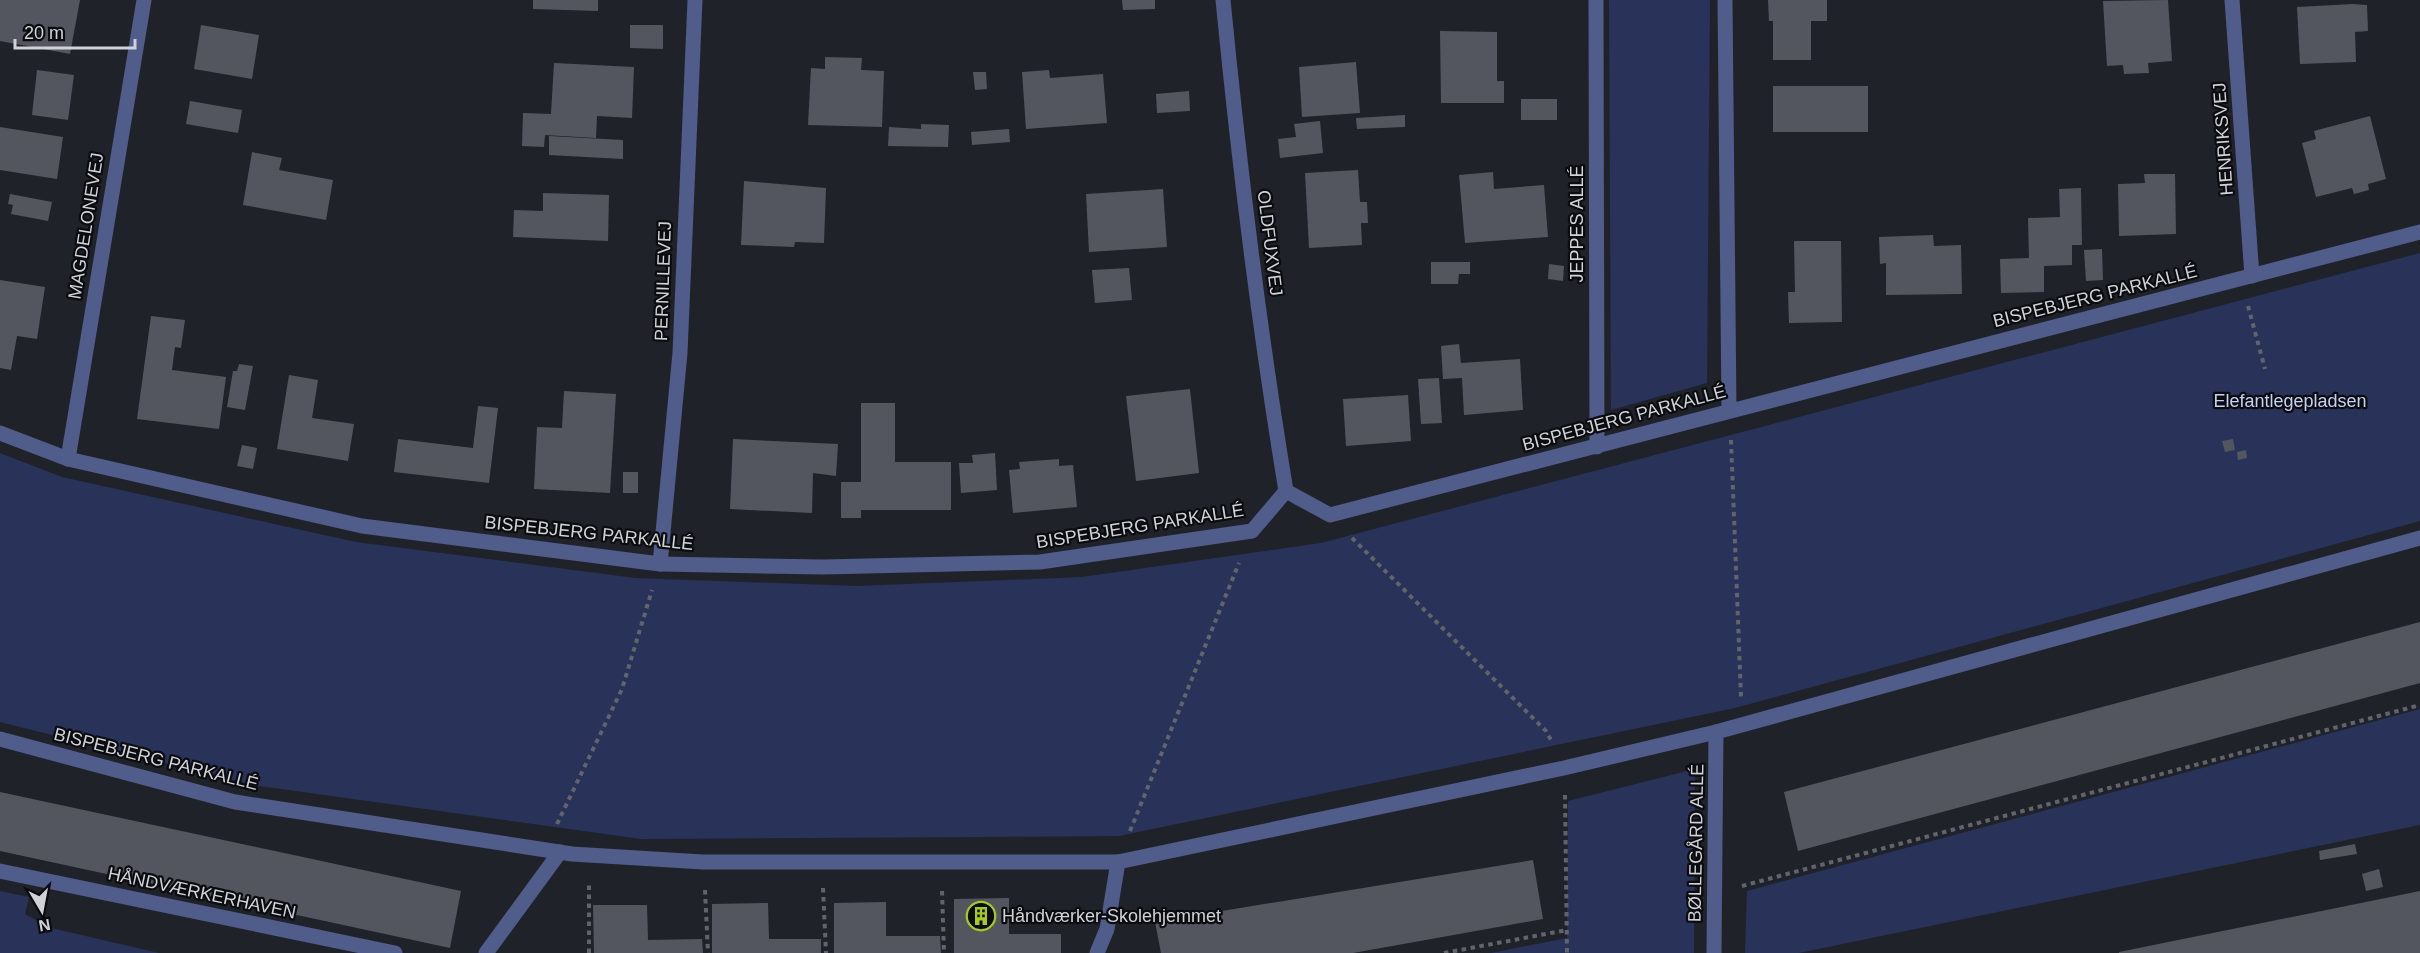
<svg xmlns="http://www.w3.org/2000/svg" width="2420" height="953" font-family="Arial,sans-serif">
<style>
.green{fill:#293259}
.building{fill:#53565f}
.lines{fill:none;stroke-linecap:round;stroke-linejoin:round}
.path{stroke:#62646b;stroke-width:4;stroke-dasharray:4.5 4.5;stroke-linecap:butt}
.lane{stroke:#505c89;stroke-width:15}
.street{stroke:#505c89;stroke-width:15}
.labels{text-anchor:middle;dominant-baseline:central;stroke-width:4.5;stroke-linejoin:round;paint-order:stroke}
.street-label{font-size:18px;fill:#d1d2d8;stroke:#0b0c0f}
.park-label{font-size:18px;fill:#c5d0f7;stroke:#0b0c0f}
.poi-label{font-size:18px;fill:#d1d2d8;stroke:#0b0c0f;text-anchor:start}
</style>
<rect width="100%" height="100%" fill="#20222a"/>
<g class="green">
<path d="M1609,0h101l-3,383 -96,27z"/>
<path d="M2420,253v268l-685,187 -616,128 -478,3 -388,-54 -253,-63v-269l62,24 294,65 279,36 223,8 224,-9 239,-34z"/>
<path d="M2420,709v116l-621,128h-54l2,-62z"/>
<path d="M1695,769l-1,184h-203l76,-15 1,-137z"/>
<path d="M0,891l29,6 -4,17 26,14 108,25h-159z"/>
</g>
<g class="building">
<path d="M0,0h80l-10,54 -70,-13z"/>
<path d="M533,0h65v11l-65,-2z"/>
<path d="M1122,0h33v9l-32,1z"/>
<path d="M1768,0h59v21h-16v39h-38v-39h-4z"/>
<path d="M2168,0l4,61 -24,2 1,10 -25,1 -1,-9 -16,1 -4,-65z"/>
<path d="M2353,4l14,1 1,26 -13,1 1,30 -56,2 -3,-57z"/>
<path d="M201,25l58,10 -7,44 -58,-10z"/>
<path d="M630,25h33v24l-33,-1z"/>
<path d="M1440,31l57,1v49h7v22h-63z"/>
<path d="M825,57l37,1 -1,12 23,1 -2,56 -74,-2 3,-57 14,1z"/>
<path d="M1356,62l4,51 -58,4 -3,-50z"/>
<path d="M554,63l80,4 -2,51 -35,-2 -1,22 -51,-3 -1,12 -22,-1 1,-33 28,1z"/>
<path d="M37,70l37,5 -6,45 -36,-5z"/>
<path d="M1049,70l1,8 53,-4 4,49 -81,6 -4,-57z"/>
<path d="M973,72h13l1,17 -12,1z"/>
<rect x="1773" y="86" width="95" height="46"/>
<path d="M1189,91l1,20 -33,2 -1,-19z"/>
<rect x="1521" y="99" width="36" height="21"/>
<path d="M190,101l52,9 -4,23 -52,-9z"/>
<path d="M1405,115v12l-48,2 -1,-11z"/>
<path d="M2370,116l16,63 -18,5 1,6 -15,4 -2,-6 -36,9 -14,-54 14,-4 -2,-8z"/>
<path d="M1320,121l3,32 -43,5 -2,-19 18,-2 -2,-13z"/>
<path d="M921,124l28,1 -1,22 -60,-1 1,-19 32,2z"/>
<path d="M0,127l63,10 -6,42 -57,-9z"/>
<path d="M1009,129l1,13 -38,3 -1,-13z"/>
<path d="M549,136l74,4v19l-74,-4z"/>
<path d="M252,152l30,6 -3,12 54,10 -7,40 -83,-15z"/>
<path d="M1358,170l2,32h7l1,21h-7l1,22 -53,3 -4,-75z"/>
<path d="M1493,172l1,17 50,-4 4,52 -83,6 -6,-68z"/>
<path d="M2144,174h31l1,60 -57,2 -1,-52 27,-1z"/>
<path d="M744,181l82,7 -2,55 -29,-1 -1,5 -53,-2z"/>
<path d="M2081,188l1,57h-10v20l-28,1v26l-43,1 -1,-34 29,-1 -1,-40 32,-1 -1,-28z"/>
<path d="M1163,189l4,58 -78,5 -3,-58z"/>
<path d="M543,193l66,2 -1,46 -95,-4 1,-27 29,1z"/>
<path d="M10,194l42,8 -4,19 -37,-7 2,-9 -5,-1z"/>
<path d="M1933,235l1,11 27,-1 1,49 -76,1v-32l-6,1 -1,-27z"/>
<path d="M1794,241h47l1,81 -53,1 -1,-31h7z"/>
<path d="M2102,249l1,31 -17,1 -2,-31z"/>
<path d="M1431,262h39v12h-11l-1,10h-27z"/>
<path d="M1549,264l15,2 -1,15 -15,-2z"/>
<path d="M1129,268l3,32 -37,3 -3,-33z"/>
<path d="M0,280l45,7 -8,52 -20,-3 -6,34 -11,-2z"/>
<path d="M151,316l34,4 -4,28 -6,-1 -3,23 54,7 -7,52 -82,-10z"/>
<path d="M1459,344l2,19 59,-4 3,51 -59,5 -2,-37 -19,1 -2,-33z"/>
<path d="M239,364l14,2 -8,44 -18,-3 6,-36h4z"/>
<path d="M289,375l29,5 -6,38 42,6 -6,37 -71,-12z"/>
<path d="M1439,378l3,45 -21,1 -3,-45z"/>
<path d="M1190,389l9,84 -63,8 -10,-85z"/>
<path d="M564,391l52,3 -6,99 -76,-4 3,-62 25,1z"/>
<path d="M1408,395l3,46 -65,5 -3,-47z"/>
<path d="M861,403h34v59h56v48h-90v8h-20v-36h20z"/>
<path d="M478,406l20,2 -9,75 -95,-11 4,-33 75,9z"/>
<path d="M733,439l105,5 -2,32 -23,-3 -1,40 -82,-4z"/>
<path d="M2233,439l2,11 -10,2 -3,-11z"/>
<path d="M242,445l15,3 -4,21 -16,-3z"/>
<path d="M2246,450l1,8 -9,2 -1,-8z"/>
<path d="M995,453l2,37 -36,3 -2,-30h14l-1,-8z"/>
<path d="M1059,459v7l14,-1 4,42 -64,6 -4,-43 11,-1 -1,-7z"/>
<rect x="623" y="472" width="15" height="21"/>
<path d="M2420,622v61l-622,168 -14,-59z"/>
<path d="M0,792l461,99 -11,57 -450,-97z"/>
<path d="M2355,844l2,10 -37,6 -1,-9z"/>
<path d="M1533,860l10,59 -190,34h-192l-6,-31z"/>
<path d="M2379,869l4,18 -17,4 -4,-17z"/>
<path d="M2420,891v62h-301v-1z"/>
<path d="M1009,898v36h52v19h-107v-54z"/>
<path d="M886,902v34h54l1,17h-107v-50z"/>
<path d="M768,903l1,36h52v14h-109v-49z"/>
<path d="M593,905h54l1,35 54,-1 1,14h-109z"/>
</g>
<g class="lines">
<g class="path">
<path d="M2248,306l17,63"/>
<path d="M1731,440l10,257"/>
<path d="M1352,538l194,193 6,11"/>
<path d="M1565,795l2,158"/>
<path d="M557,824l65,-135 30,-99"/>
<path d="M1130,831l109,-268"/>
<path d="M1742,886l678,-181"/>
<path d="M823,888l3,65"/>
<path d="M705,890l3,63"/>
<path d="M942,891l2,62"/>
<path d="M589,953v-70"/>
<path d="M1444,953l123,-23"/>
</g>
<path class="lane" d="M1097,953l10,-24 11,-67"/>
<g class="street">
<path d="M1223,0c16,164 36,328 63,491"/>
<path d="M1596,0l1,447"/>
<path d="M1725,0l4,410"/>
<path d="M2232,0l20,276"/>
<path d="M0,433l68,26 294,67 298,38 163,3 217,-5 212,-31 34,-40"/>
<path d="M68,459l76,-459"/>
<path d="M1286,491l44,24 1090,-283"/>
<path d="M660,564l20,-211 15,-353"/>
<path d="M0,739l235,63 337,52 131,8h415l446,-94 152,-36 704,-194"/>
<path d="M0,871l395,82"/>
<path d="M486,953l74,-101"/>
<path d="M1714,953l2,-221"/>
</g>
</g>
<defs>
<g id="building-ring" transform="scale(1.5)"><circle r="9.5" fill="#0b0c0f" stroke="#a4c825" stroke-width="1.5"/><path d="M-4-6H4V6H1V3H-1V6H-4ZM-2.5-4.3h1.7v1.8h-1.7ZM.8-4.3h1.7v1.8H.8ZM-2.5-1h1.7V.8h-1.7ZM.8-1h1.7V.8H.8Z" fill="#a4c825"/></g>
</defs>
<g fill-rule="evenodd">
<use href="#building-ring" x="981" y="916"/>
</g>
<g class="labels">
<g class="street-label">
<text transform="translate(2223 139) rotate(-94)">HENRIKSVEJ</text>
<text transform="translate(1577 224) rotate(-90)">JEPPES ALLÉ</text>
<text transform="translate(86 226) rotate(-81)">MAGDELONEVEJ</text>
<text transform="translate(1270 243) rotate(83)">OLDFUXVEJ</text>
<text transform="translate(663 281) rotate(-88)">PERNILLEVEJ</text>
<text transform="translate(2095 296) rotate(-14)">BISPEBJERG PARKALLÉ</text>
<text transform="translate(1624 418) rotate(-15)">BISPEBJERG PARKALLÉ</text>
<text transform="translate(1140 526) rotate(-9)">BISPEBJERG PARKALLÉ</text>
<text transform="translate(589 533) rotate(6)">BISPEBJERG PARKALLÉ</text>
<text transform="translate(156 759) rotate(14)">BISPEBJERG PARKALLÉ</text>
<text transform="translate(1696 843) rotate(-89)">BØLLEGÅRD ALLÉ</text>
<text transform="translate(202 893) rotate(12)">HÅNDVÆRKERHAVEN</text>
</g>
<g class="park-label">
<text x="2290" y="401">Elefantlegepladsen</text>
</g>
<g class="poi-label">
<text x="1002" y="916">Håndværker-Skolehjemmet</text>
</g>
</g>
<g transform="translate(42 911) rotate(170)" stroke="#0b0c0f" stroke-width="4.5" paint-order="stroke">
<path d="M0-4.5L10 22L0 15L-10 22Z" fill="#d1d2d8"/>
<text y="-9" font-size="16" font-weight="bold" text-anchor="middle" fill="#d1d2d8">N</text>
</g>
<path d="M15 39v9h120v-9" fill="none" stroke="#d1d2d8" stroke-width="3"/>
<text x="24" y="39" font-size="18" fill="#d1d2d8" stroke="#0b0c0f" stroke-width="4.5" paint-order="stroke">20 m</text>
</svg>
